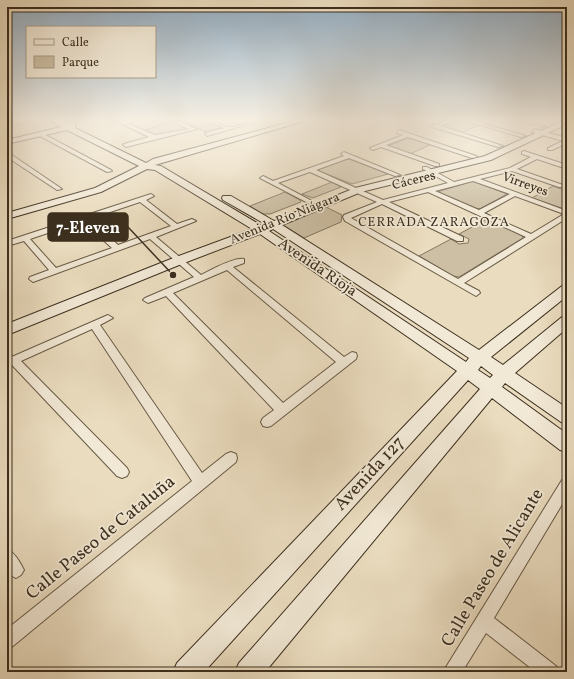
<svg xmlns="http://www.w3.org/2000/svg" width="574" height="679" font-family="Vollkorn,serif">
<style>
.green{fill:#ccbfa4;stroke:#847761}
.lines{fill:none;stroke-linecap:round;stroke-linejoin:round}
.street-casing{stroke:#685a46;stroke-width:2}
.secondary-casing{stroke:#3c2f1e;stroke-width:2}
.street{fill:#f1e8d5;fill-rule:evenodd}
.secondary{fill:#f1e8d5;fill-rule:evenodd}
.labels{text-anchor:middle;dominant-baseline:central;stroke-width:3.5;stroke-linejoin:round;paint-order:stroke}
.far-street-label{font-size:13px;fill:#3c2f1e;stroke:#f1e8d5}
.far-neighbourhood-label{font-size:13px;letter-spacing:1px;fill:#3c2f1e;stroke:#f1e8d5}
.street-label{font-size:15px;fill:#3c2f1e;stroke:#f1e8d5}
.near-street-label{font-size:18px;fill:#3c2f1e;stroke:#f1e8d5}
.leader{fill:none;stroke:#3c2f1e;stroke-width:1.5}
.callout-dot{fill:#3c2f1e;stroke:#f1e8d5;stroke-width:1.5}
.callout{fill:#3c2f1e;stroke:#3c2f1e;stroke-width:1.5}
.callout-label{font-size:16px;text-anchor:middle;font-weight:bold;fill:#fff}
</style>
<rect width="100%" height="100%" fill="#eadcbf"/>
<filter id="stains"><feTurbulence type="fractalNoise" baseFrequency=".005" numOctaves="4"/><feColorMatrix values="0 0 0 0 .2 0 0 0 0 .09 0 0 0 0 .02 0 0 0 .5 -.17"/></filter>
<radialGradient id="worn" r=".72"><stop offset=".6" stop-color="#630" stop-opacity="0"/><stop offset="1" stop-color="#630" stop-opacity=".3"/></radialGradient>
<g class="green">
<path d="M174,119h26l22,8 -15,5z"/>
<path d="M459,120l20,5 -18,8 -19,-7z"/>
<path d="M170,121l18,8 -33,7 -12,-5z"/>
<path d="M408,138l24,6 -22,10 -22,-8z"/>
<path d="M348,159l4,1 36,14 -36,10 -33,-13v-2z"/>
<path d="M473,181l34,13 -27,15h-5l-38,-17z"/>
<path d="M332,182l9,5 -28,11 -11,-4z"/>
<path d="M553,186l8,3h6v21l-35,-12z"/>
<path d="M285,192l15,8 1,2 -31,12h-7l-13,-8z"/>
<path d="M324,206l18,9 -1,7 -37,16 -21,-13v-3z"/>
<path d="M487,219l35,16 1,3 -64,39 -6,-1 -34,-20 32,-17 8,5 9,-1 1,-4 -10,-5z"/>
</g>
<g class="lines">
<g class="street-casing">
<g id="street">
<path d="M29,119h7l-29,8v-2z"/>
<path d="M112,119l11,2 19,-2 -15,4 28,12 34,-6 -22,-10h6l24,10 -71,18 -3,-2 1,-1 25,-7z"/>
<path d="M203,119c9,0 18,8 27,8 12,0 24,-9 36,-8l-59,17 -2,-3 19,-5z"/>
<path d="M453,119h6l-18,7 62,20 -5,1 -66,-20 1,-2z"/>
<path d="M460,119h7l59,17 -5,1z"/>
<path d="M512,119h7l26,7 -2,1z"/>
<path d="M534,129l33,9v5l-15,7h-4v-2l15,-7 -31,-9z"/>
<path d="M399,130l77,26 1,1 -5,1 -64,-21 -22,8 53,19v2h-4l-54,-19 -8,3 -3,-2 33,-13 -6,-2z"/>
<path d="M40,132l71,38 1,1 -5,1 -69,-37z"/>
<path d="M524,151l43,14v4l-30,-10 -20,10 46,16v2h-4l-47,-16 -32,8 87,32v7l-103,65 15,8 1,2 -4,3 -131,-75 -2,-4 1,-2 33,-13 -67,-30 -32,11 34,18v2l-2,1 -50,-26 3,-2 10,5 71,-25 -3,-2 3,-2 56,23 -5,1 -46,-18 -33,12 67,30 65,-17 -25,-14v-2h4l27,15 56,-14 21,-11 -9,-3v-2zM473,181l37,13 -31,16 -44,-19zM428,192l98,45 -68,42 -107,-61 31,-14 75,37h6v-4l-74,-35zM515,196l49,18 -33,20 -47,-21z"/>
<path d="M7,152l2,1 53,36 -5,1 -50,-33z"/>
<path d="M151,194l3,2 -8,4 31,24 15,-5 4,2 -40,16 45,38c10,-5 33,-18 43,-16v4l-11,4 111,90 8,-5 4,1 1,3 -1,3 -85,67 -4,1 -4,-1 -2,-4 2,-4 11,-8 -108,-114 -18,7 -5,-3 2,-2 49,-21 -44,-38 -117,43 -4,-3 1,-2 19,-7 -25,-29 -17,5v-5zM140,202l31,24 -53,19 -20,-19h-6v4l20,18 -56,20 -26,-29zM227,270l109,92 -53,41 -110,-110z"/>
<path d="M108,315l5,3 -13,7 102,148 24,-19 5,-2 5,2 1,4 -1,4 -223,184 -6,3v-20l185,-148 -100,-152 -71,32 106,107 2,4 -2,4 -5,2 -5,-2 -105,-111 -5,2v-8z"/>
<path d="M567,478v18l-73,122 62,48 3,6h-23l-50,-39 -24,39h-19l119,-192z"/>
<path d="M7,549c8,4 13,13 17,21l-3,5 -5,3c-12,-5 -9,-17 -9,-29z"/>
</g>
</g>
<g class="secondary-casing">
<path id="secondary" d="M48,119c11,-1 17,4 28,5l-1,4 71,35 7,-4 148,-40h10l-156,46 6,1 101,60 3,-2 -42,-24 -1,-2 1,-2h8l43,25 81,-33 130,-32 82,-37v5l-76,36 -130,32 -79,33 197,125 83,-64 5,-1v11l-76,61 12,8 59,-48 5,-2v13l-52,45 52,35v16l-6,-2 -56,-39 -3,4 65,47v18l-7,-2 -68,-52 -227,274h-30l4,-9 241,-274 -12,-9 -264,292h-31l4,-9 280,-292 -197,-137 -76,29 -177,72v-11l169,-67 76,-28 -97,-59 -8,-1 -46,23 -94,27v-6l88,-25 44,-22 -72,-36 -60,14v-4l54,-13zM273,229l196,129 -3,4 -197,-131zM481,366l12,9 -3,3 -12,-8z"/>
</g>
<use href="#street" class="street"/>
<use href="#secondary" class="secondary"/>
</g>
<linearGradient id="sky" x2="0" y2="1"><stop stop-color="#91acc2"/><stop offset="0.56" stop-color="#f6efe2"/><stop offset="1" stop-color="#f6efe2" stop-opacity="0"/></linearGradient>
<rect width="574" height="214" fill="url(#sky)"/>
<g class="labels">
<g class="far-street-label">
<text transform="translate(414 181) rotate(-14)">Cáceres</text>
<text transform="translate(525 185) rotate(20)">Virreyes</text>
<text transform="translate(285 219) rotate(-22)">Avenida Río Niágara</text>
</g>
<g class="far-neighbourhood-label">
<text x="434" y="223">CERRADA ZARAGOZA</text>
</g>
<g class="street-label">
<text transform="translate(317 268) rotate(34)">Avenida Rioja</text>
</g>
<g class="near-street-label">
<text transform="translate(370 474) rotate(-47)">Avenida 127</text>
<text transform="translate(101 538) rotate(-39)">Calle Paseo de Cataluña</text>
<text transform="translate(493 568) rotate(-59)">Calle Paseo de Alicante</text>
</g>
</g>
<path class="leader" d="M173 275L128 227"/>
<circle class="callout-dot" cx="173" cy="275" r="4"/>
<rect class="callout" x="48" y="213" width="80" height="28" rx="4"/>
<g class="callout-label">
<text x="88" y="233">7-Eleven</text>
</g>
<rect width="574" height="679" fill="none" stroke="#eadcbf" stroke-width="24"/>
<rect x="8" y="8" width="558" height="663" fill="none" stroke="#3c2f1e" stroke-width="2"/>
<rect x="12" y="12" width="550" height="655" fill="none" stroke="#3c2f1e"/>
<rect x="26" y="26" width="130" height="52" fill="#f1e8d5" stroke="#a99e8c"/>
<rect x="34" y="39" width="20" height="6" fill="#f1e8d5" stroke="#a99e8c"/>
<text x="62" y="46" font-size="12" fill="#3c2f1e">Calle</text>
<rect x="34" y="56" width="20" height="12" fill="#ccbfa4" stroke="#a99e8c"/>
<text x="62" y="66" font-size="12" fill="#3c2f1e">Parque</text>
<rect width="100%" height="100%" filter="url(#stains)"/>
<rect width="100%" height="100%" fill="url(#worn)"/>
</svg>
